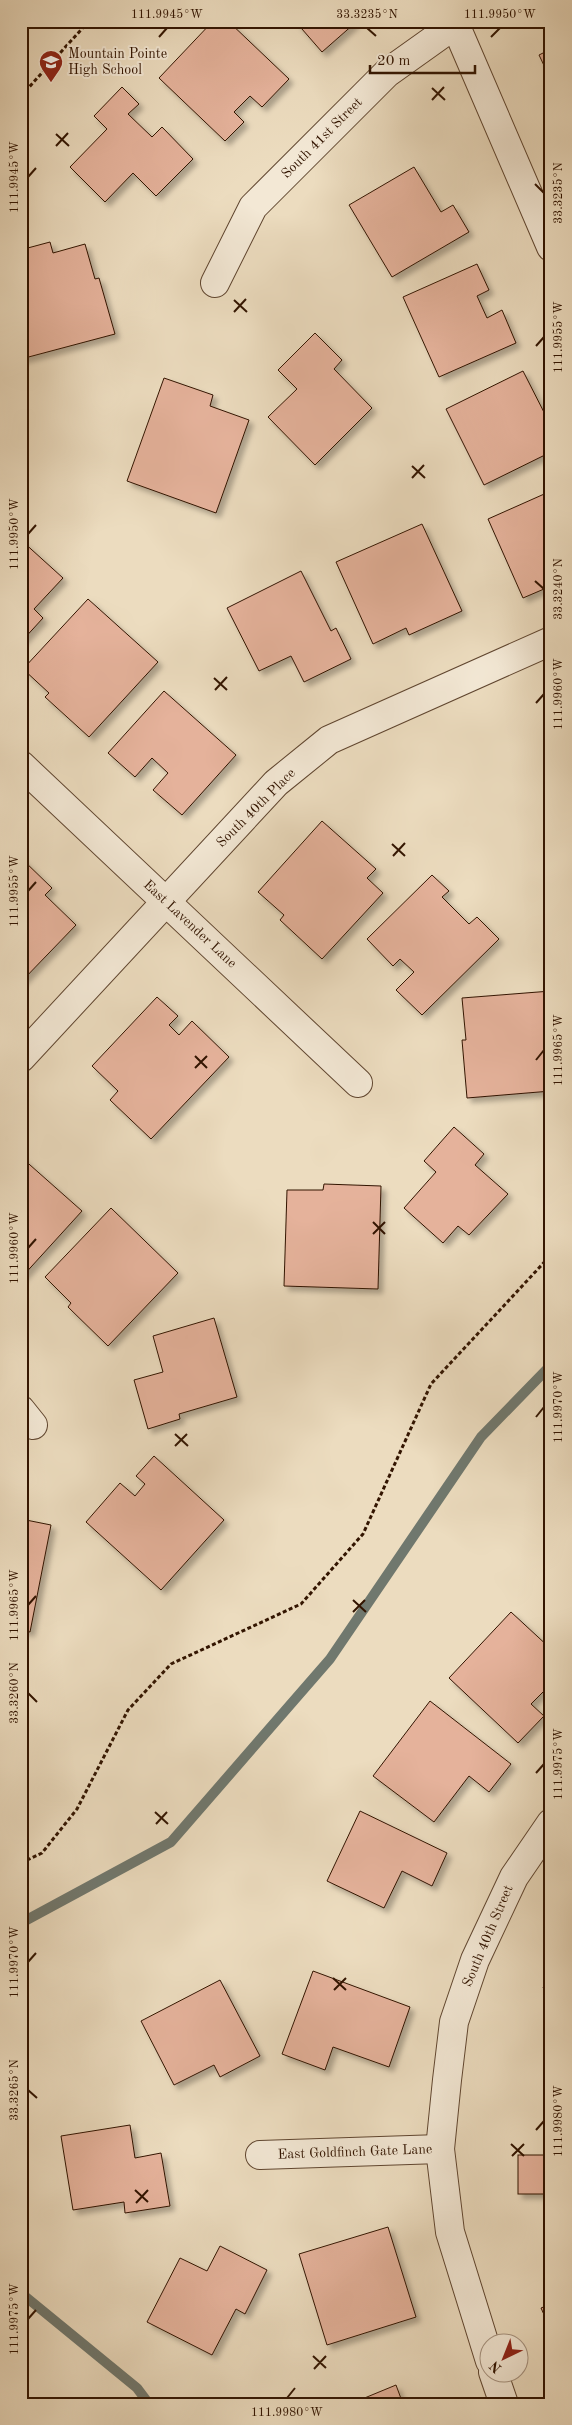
<svg xmlns="http://www.w3.org/2000/svg" width="572" height="2425" font-family="'Old Standard TT',serif">
<style>
.lines{fill:none;stroke-linecap:round;stroke-linejoin:round}
.stream{stroke:#70786e;stroke-width:10}
.building{fill:#e5b29b;stroke:#321400;filter:url(#shadow)}
.minor-casing{stroke:#604630;stroke-width:30}
.path{stroke:#321400;stroke-width:3;stroke-dasharray:4 2.5;stroke-linecap:butt}
.minor{stroke:#f3e8d5;stroke-width:28}
.ticks{fill:none;stroke:#321400;stroke-width:2}
.labels{text-anchor:middle;dominant-baseline:central;stroke-width:4;stroke-linejoin:round;paint-order:stroke}
.poi-label{font-size:14px;fill:#321400;stroke:#f3e8d5;text-anchor:start}
.street-label{font-size:14px;fill:#321400;stroke:#f3e8d5}
.neatline{fill:none;stroke:#321400;stroke-width:2}
.ticks-label{font-size:12px;text-anchor:middle;fill:#321400}
</style>
<defs>
<filter id="shadow"><feDropShadow dx="4.5" dy="4.5" stdDeviation="2.5" flood-color="#0004"/></filter>
</defs>
<rect width="100%" height="100%" fill="#ecdcbf"/>
<filter id="stains"><feTurbulence type="fractalNoise" baseFrequency=".004" numOctaves="4"/><feColorMatrix values="0 0 0 0 .2 0 0 0 0 .09 0 0 0 0 .02 0 0 0 .5 -.17"/></filter>
<radialGradient id="worn" r=".72"><stop offset=".6" stop-color="#630" stop-opacity="0"/><stop offset="1" stop-color="#630" stop-opacity=".3"/></radialGradient>
<g class="lines">
<g class="stream">
<path d="M21,1923l150,-81 159,-183 151,-222 70,-72"/>
<path d="M21,2293l116,95 12,16"/>
</g>
</g>
<g class="building">
<path d="M213,21h15l61,58 -27,28 -12,-11 -16,16 10,10 -19,19 -66,-63z"/>
<path d="M295,21h59l1,2 -33,29z"/>
<path d="M551,49v31l-12,-25z"/>
<path d="M122,87l17,17 -11,10 24,23 10,-10 31,32 -37,37 -23,-23 -28,29 -35,-35 37,-38 -13,-13z"/>
<path d="M414,167l27,45 12,-7 16,27 -77,45 -43,-72z"/>
<path d="M50,242l3,11 32,-9 10,35 4,-1 16,56 -94,25v-98l6,-1 -3,-11z"/>
<path d="M477,264l12,26 -12,6 10,22 15,-8 14,33 -77,34 -36,-80z"/>
<path d="M315,333l27,27 -8,9 38,39 -57,57 -47,-48 29,-28 -19,-19z"/>
<path d="M523,371l28,55v26l-67,33 -38,-76z"/>
<path d="M164,378l49,17 -3,11 39,14 -33,93 -89,-32z"/>
<path d="M551,491v95l-28,12 -35,-79z"/>
<path d="M422,524l40,87 -53,24 -3,-7 -33,16 -37,-82z"/>
<path d="M21,540l42,38 -29,31 9,9 -22,24z"/>
<path d="M301,571l30,60 5,-3 15,31 -47,23 -13,-26 -32,15 -32,-63z"/>
<path d="M88,599l70,63 -69,75 -44,-40 4,-4 -26,-24z"/>
<path d="M164,691l72,64 -54,60 -29,-25 15,-17 -16,-15 -17,19 -27,-24z"/>
<path d="M322,821l54,48 -9,9 16,15 -61,66 -42,-39 4,-5 -26,-23z"/>
<path d="M21,858l31,30 -7,7 31,30 -55,57z"/>
<path d="M432,875l17,16 -7,6 27,27 8,-7 22,22 -77,76 -26,-25 18,-18 -14,-13 -7,7 -26,-27z"/>
<path d="M551,991v100l-84,7 -5,-58h4l-4,-42z"/>
<path d="M157,997l21,19 -9,9 10,10 13,-14 37,36 -78,82 -41,-39 8,-9 -26,-25z"/>
<path d="M454,1127l30,27 -9,11 33,29 -39,41 -11,-9 -15,17 -39,-35 32,-36 -12,-11z"/>
<path d="M21,1157l61,54 -61,67z"/>
<path d="M324,1184l57,2 -3,103 -94,-3 3,-96h36z"/>
<path d="M111,1208l67,65 -70,73 -40,-39 3,-4 -26,-26z"/>
<path d="M214,1318l23,79 -58,17 1,5 -32,10 -14,-49 29,-8 -10,-36z"/>
<path d="M154,1456l70,64 -63,70 -75,-68 34,-39 15,13 10,-12 -9,-8z"/>
<path d="M21,1519l30,6 -21,107 -9,-2z"/>
<path d="M511,1612l40,37v49l-7,-7 -13,13 13,12 -26,27 -69,-65z"/>
<path d="M430,1701l81,63 -22,28 -20,-16 -35,46 -61,-46z"/>
<path d="M360,1811l87,42 -15,33 -30,-15 -18,37 -57,-27z"/>
<path d="M551,1970v21l-8,-3z"/>
<path d="M313,1971l97,36 -21,60 -56,-20 -8,23 -43,-16z"/>
<path d="M220,1980l40,76 -40,21 -6,-12 -40,20 -33,-64z"/>
<path d="M130,2125l5,33 26,-5 9,53 -45,7 -1,-11 -51,8 -12,-74z"/>
<rect x="518" y="2155" width="33" height="39"/>
<path d="M388,2227l28,90 -89,28 -28,-91z"/>
<path d="M220,2246l47,24 -22,44 -9,-5 -24,46 -65,-33 33,-64 27,13z"/>
<path d="M551,2304v26l-10,-22z"/>
<path d="M396,2385l7,19h-53z"/>
</g>
<g class="lines">
<g class="minor-casing">
<g id="minor">
<path d="M455,24l96,223"/>
<path d="M215,283l38,-76 134,-134 73,-52"/>
<path d="M21,765l337,318"/>
<path d="M21,1058l255,-275 53,-43 222,-99"/>
<path d="M21,1410l12,15"/>
<path d="M260,2155l180,-6"/>
<path d="M490,2361l-40,-129 -10,-83 7,-69 7,-58 21,-62 39,-83 37,-54"/>
<path d="M493,2372l11,32"/>
</g>
</g>
<g class="path">
<path d="M21,96l68,-75"/>
<path d="M21,1863l21,-10 35,-44 51,-99 43,-46 130,-60 62,-70 68,-150 120,-129"/>
</g>
<use href="#minor" class="minor"/>
</g>
<path class="ticks" d="M367,28l9,8M159,37l8,-9M491,37l9,-9M432,88l13,12M432,100l12,-13M56,134l13,12M56,146l12,-13M28,177l8,-9M535,184l9,9M234,300l13,12M234,312l12,-13M536,346l8,-9M412,466l13,12M412,478l12,-13M28,534l8,-9M535,581l9,8M214,678l13,12M215,690l12,-13M536,703l8,-9M392,844l13,12M393,856l12,-13M28,891l8,-9M195,1056l12,12M536,1060l8,-10M195,1068l12,-12M373,1222l12,12M373,1234l12,-12M28,1248l8,-9M536,1417l8,-10M175,1434l13,12M175,1446l12,-12M353,1600l13,12M28,1605l8,-9M353,1612l12,-12M28,1693l9,9M536,1773l8,-9M155,1812l13,12M156,1824l11,-12M28,1962l8,-9M333,1978l13,12M334,1990l12,-12M28,2090l9,8M536,2130l8,-9M511,2144l13,12M512,2156l12,-12M135,2190l13,12M136,2203l12,-13M28,2319l8,-9M313,2356l13,12M314,2369l12,-13M287,2398l8,-10"/>
<defs>
<g id="school-pin" transform="scale(1.25)"><path d="M0 17L-7.5 6A9.5 9.5 0 1 1 7.5 6Z" fill="#8f2418" stroke="#f3e8d5"/><path d="M0-5L7-2L0 1L-7-2ZM-4 1L0 2.5L4 1V4Q0 6-4 4Z" fill="#fff"/></g>
</defs>
<g fill-rule="evenodd">
<use href="#school-pin" x="51" y="62"/>
</g>
<g class="labels">
<g class="poi-label">
<text x="68" y="54">Mountain Pointe<tspan x="68" dy="16">High School</tspan></text>
</g>
<g class="street-label">
<text transform="translate(322 138) rotate(-45)">South 41st Street</text>
<text transform="translate(256 808) rotate(-45)">South 40th Place</text>
<text transform="translate(190 924) rotate(43)">East Lavender Lane</text>
<text transform="translate(488 1936) rotate(-67)">South 40th Street</text>
<text transform="translate(355 2152) rotate(-2)">East Goldfinch Gate Lane</text>
</g>
</g>
<rect width="572" height="2425" fill="none" stroke="#ecdcbf" stroke-width="55"/>
<g transform="translate(504 2358) rotate(223)"><circle r="24" fill="#f3e8d5" stroke="#a69380"/>
<path d="M0-4L9 19L0 12L-9 19Z" fill="#8f2418"/>
<text y="-8" font-size="14" font-weight="bold" text-anchor="middle" fill="#321400">N</text>
</g>
<path d="M370 65v8h105v-8" fill="none" stroke="#321400" stroke-width="2.5"/>
<text x="377" y="65" font-size="15" fill="#321400" stroke="#f3e8d5" stroke-width="4" paint-order="stroke">20 m</text>
<rect x="28" y="28" width="516" height="2370" class="neatline"/>
<g class="ticks-label">
<text x="167" y="18">111.9945°W</text>
<text x="367" y="18">33.3235°N</text>
<text x="500" y="18">111.9950°W</text>
<text transform="translate(14 177) rotate(-90)" y="4">111.9945°W</text>
<text transform="translate(558 193) rotate(-90)" y="4">33.3235°N</text>
<text transform="translate(558 337) rotate(-90)" y="4">111.9955°W</text>
<text transform="translate(14 534) rotate(-90)" y="4">111.9950°W</text>
<text transform="translate(558 589) rotate(-90)" y="4">33.3240°N</text>
<text transform="translate(558 694) rotate(-90)" y="4">111.9960°W</text>
<text transform="translate(14 891) rotate(-90)" y="4">111.9955°W</text>
<text transform="translate(558 1050) rotate(-90)" y="4">111.9965°W</text>
<text transform="translate(14 1248) rotate(-90)" y="4">111.9960°W</text>
<text transform="translate(558 1407) rotate(-90)" y="4">111.9970°W</text>
<text transform="translate(14 1605) rotate(-90)" y="4">111.9965°W</text>
<text transform="translate(14 1693) rotate(-90)" y="4">33.3260°N</text>
<text transform="translate(558 1764) rotate(-90)" y="4">111.9975°W</text>
<text transform="translate(14 1962) rotate(-90)" y="4">111.9970°W</text>
<text transform="translate(14 2090) rotate(-90)" y="4">33.3265°N</text>
<text transform="translate(558 2121) rotate(-90)" y="4">111.9980°W</text>
<text transform="translate(14 2319) rotate(-90)" y="4">111.9975°W</text>
<text x="287" y="2416">111.9980°W</text>
</g>
<rect width="100%" height="100%" filter="url(#stains)"/>
<rect width="100%" height="100%" fill="url(#worn)"/>
</svg>
